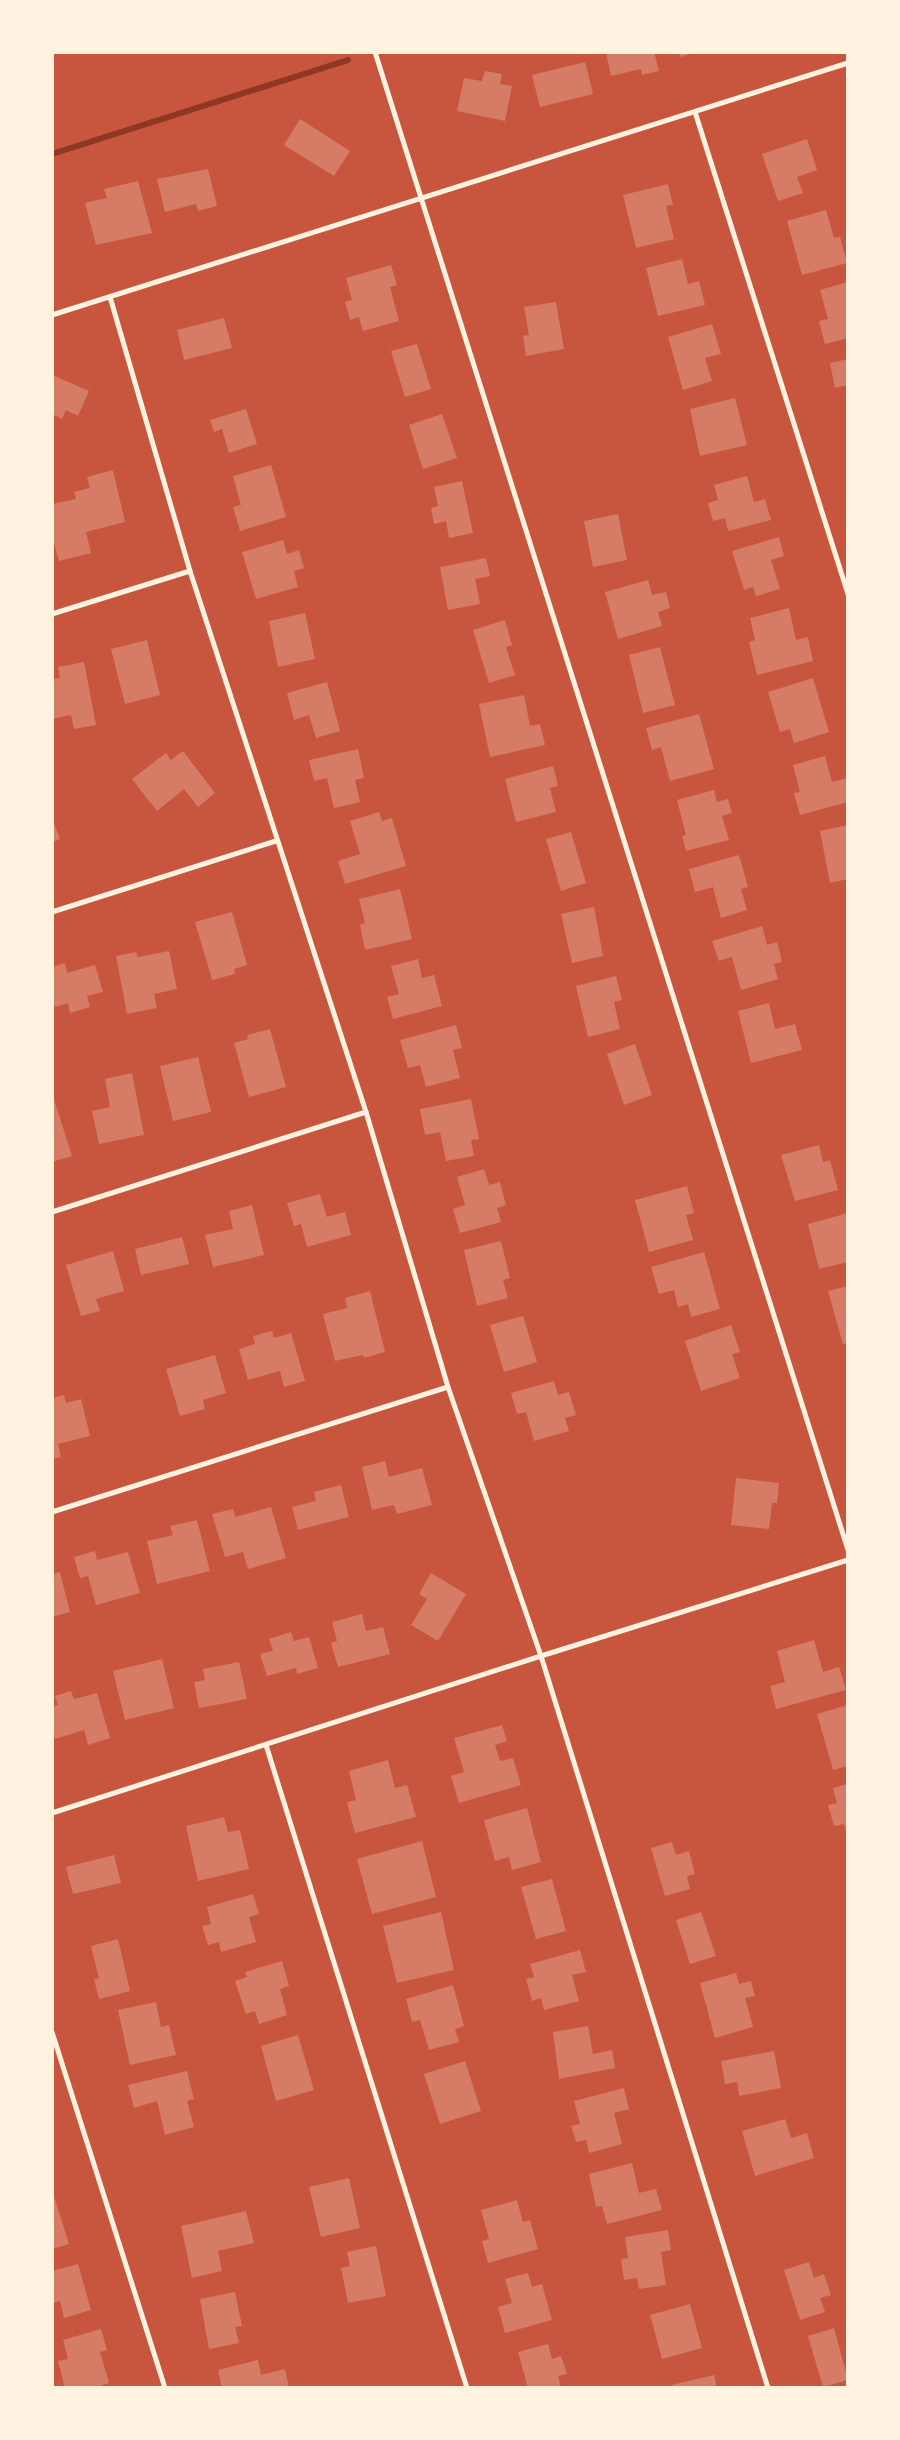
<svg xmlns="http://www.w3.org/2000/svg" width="900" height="2440" font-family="'Libre Baskerville',serif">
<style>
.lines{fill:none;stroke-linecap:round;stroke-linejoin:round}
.stream{stroke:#8f3625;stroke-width:6}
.building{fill:#d67c66}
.minor{stroke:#fff3e0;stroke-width:5}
</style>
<rect width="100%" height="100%" fill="#c8553d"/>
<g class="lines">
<path class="stream" d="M52,154l296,-94"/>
</g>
<g class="building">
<path d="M606,52h48l5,19 -17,4 -1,-6 -30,7z"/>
<path d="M679,52h13l1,1 -13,4z"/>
<path d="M585,62l8,32 -53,13 -8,-32z"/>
<path d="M485,71l17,3 -2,10 12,2 -7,35 -48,-10 7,-33 18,3z"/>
<path d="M300,119l50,32 -16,25 -50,-31z"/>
<path d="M807,139l10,31 -20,7 6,16 -25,8 -16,-47z"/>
<path d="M208,169l9,37 -19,5 -2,-7 -31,8 -8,-33z"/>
<path d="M138,181l14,52 -56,12 -11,-42 22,-5 -3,-9z"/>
<path d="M668,184l5,21 -7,1 8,33 -38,9 -13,-53z"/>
<path d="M826,210l8,28 6,-1 7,26 -45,12 -15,-54z"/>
<path d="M682,259l6,25 11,-3 6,24 -47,11 -12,-48z"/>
<path d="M391,265l6,20 -7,2 9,34 -36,10 -4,-14 -9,3 -5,-18 7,-2 -6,-22z"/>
<path d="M848,282v56l-23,6 -6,-23 9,-2 -8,-29z"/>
<path d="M556,302l8,47 -38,7 -3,-20 6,-1 -5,-28z"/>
<path d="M224,318l8,30 -48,12 -7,-30z"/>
<path d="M712,324l9,30 -16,4 7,23 -29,9 -15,-53z"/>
<path d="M417,344l14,45 -26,8 -14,-46z"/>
<path d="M848,359v26l-13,3 -5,-25z"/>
<path d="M52,375l37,16 -11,25 -12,-6 -4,9 -10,-5z"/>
<path d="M735,398l12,47 -47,11 -10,-47z"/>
<path d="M246,409l11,35 -28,9 -7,-24 -8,3 -4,-12z"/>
<path d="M442,414l15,44 -34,11 -14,-44z"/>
<path d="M271,465l15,52 -46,14 -7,-24 8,-2 -8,-29z"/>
<path d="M113,470l12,52 -39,10 5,21 -32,8 -7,-25v-32l24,-5 -2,-7 16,-4 -3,-11z"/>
<path d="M747,476l7,26 11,-3 6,21 -43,11 -3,-13 -12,3 -5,-18 10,-3 -4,-15z"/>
<path d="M462,481l11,52 -24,5 -3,-17 -12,3 -3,-16 7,-2 -4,-19z"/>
<path d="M618,514l9,46 -34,7 -9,-46z"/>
<path d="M779,537l5,19 -13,4 9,29 -24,7 -3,-9 -9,3 -12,-39z"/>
<path d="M283,540l4,14 12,-4 5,18 -10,3 4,16 -42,12 -14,-47z"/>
<path d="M486,558l4,18 -15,3 5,25 -32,6 -8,-43z"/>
<path d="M648,580l4,15 14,-3 4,16 -12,4 4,14 -44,13 -13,-47z"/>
<path d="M789,608l7,32 12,-3 5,24 -56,14 -8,-33 6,-2 -5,-22z"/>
<path d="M305,613l10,46 -37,8 -9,-46z"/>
<path d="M505,620l7,25 -6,2 9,28 -26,8 -16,-53z"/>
<path d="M147,640l13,55 -35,9 -14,-55z"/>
<path d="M660,647l15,58 -32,8 -14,-58z"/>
<path d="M84,662l12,63 -22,4 -3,-14 -19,4v-40l8,-1 -2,-11z"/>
<path d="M813,678l16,54 -35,11 -4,-14 -10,3 -12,-40z"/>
<path d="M327,682l13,49 -24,7 -7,-23 -15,5 -7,-27z"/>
<path d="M524,695l6,31 10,-2 5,21 -55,12 -11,-53z"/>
<path d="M699,714l15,55 -44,12 -9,-34 -9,3 -6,-22z"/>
<path d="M358,749l6,29 -9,2 5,22 -26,6 -7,-30 -13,3 -5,-21z"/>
<path d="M183,751l32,42 -17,14 -14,-18 -27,22 -25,-32 34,-26 5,7z"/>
<path d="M825,756l7,26 16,-4v24l-48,13 -6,-22 6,-1 -7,-27z"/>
<path d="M553,766l5,20 -8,2 6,24 -40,10 -11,-43z"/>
<path d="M714,790l3,12 11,-3 4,14 -10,3 7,24 -43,11 -4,-15 4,-1 -9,-35z"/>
<path d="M379,812l3,9 10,-3 14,48 -61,18 -7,-23 22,-7 -10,-33z"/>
<path d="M52,818l8,21 -8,3z"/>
<path d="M848,825v54l-18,4 -10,-52z"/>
<path d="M571,832l15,51 -25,8 -15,-52z"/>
<path d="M739,855l9,32 -7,2 6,21 -26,8 -8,-31 -18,5 -6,-23z"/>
<path d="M400,889l12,50 -47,11 -5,-25 5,-2 -6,-24z"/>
<path d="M594,907l9,49 -31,7 -11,-49z"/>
<path d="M232,912l15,53 -13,4 1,5 -23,6 -17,-58z"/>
<path d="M762,926l5,19 10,-3 5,20 -8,2 4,15 -37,11 -9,-33 -13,4 -7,-20z"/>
<path d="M169,951l8,38 -23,5 3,14 -30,6 -11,-58 20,-4 2,5z"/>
<path d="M418,959l4,19 12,-3 8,31 -49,13 -6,-22 12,-3 -8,-28z"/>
<path d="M65,963l2,10 28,-8 8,27 -16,4 3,11 -20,6 -2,-10 -13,4 -3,-11v-29z"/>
<path d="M616,976l6,24 -8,2 6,27 -32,8 -12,-51z"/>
<path d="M769,1003l6,26 20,-5 7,26 -51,13 -13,-52z"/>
<path d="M456,1025l6,23 -9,2 7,28 -34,9 -6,-22 -12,3 -8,-28z"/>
<path d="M270,1029l16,58 -37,10 -15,-54 14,-4 -1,-4z"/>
<path d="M635,1044l17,51 -28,10 -17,-51z"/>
<path d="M198,1057l13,55 -38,9 -13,-55z"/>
<path d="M132,1073l12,62 -45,9 -7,-33 18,-4 -5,-28z"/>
<path d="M52,1093l20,63 -20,6z"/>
<path d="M471,1099l8,40 -8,1 3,16 -28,5 -6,-29 -15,3 -5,-26z"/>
<path d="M819,1145l4,17 7,-2 8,30 -43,11 -14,-46z"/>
<path d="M484,1169l5,16 11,-3 6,23 -9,3 4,14 -41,11 -7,-24 12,-4 -8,-28z"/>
<path d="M687,1186l7,27 -8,2 7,25 -44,12 -14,-52z"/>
<path d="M320,1194l7,23 18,-5 6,23 -44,12 -6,-23 -7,2 -7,-23z"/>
<path d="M252,1205l12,50 -51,12 -8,-32 28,-6 -4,-18z"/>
<path d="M848,1213v49l-29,7 -11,-45z"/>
<path d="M182,1237l7,27 -48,11 -6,-26z"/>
<path d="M501,1241l9,37 -7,2 5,18 -31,8 -13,-56z"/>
<path d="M113,1251l11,40 -28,8 4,12 -19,5 -15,-51z"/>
<path d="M704,1252l16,57 -29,8 -3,-13 -10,3 -4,-17 -15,4 -8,-27z"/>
<path d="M848,1286v57l-5,1 -15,-53z"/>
<path d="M370,1291l15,61 -21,6 -1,-3 -28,6 -12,-47 24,-6 -2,-10z"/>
<path d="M523,1316l14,46 -33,10 -14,-47z"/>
<path d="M731,1325l9,27 -8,2 8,24 -39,13 -16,-50z"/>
<path d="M272,1331l2,7 17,-5 14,48 -21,6 -4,-16 -32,9 -9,-31 16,-5 -2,-8z"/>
<path d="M215,1355l11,38 -23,7 2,9 -25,7 -14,-47z"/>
<path d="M554,1381l4,14 11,-3 7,23 -11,3 4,13 -35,10 -8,-29 -9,2 -6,-21z"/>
<path d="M64,1395l2,8 15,-4 9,37 -32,8 3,13 -9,2v-61z"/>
<path d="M385,1461l4,16 33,-9 10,37 -35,9 -3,-9 -22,5 -10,-43z"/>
<path d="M736,1478l43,5 -2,20h-5l-3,26 -38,-4z"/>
<path d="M341,1485l8,32 -51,13 -6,-23 24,-6 -2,-9z"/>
<path d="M271,1507l15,51 -38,11 -5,-17 -18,5 -13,-43 21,-5 2,8z"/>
<path d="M197,1520l13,51 -53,13 -10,-43 26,-6 -3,-9z"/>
<path d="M95,1551l2,9 31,-8 12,41 -44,12 -8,-29 -8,2 -6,-21z"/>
<path d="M60,1572l10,40 -18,5v-43z"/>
<path d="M431,1573l35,21 -28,47 -27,-16 16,-26 -8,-5z"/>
<path d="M362,1614l4,17 17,-4 7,27 -52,13 -7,-24 6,-2 -5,-19z"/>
<path d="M291,1632l3,9 15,-4 9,31 -21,6 -1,-6 -29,8 -7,-22 13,-3 -4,-12z"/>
<path d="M814,1640l9,32 16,-5 7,23 -70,19 -6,-23 15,-4 -8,-31z"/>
<path d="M162,1659l12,49 -49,12 -12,-49z"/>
<path d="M239,1662l8,37 -48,9 -5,-26 11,-2 -2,-11z"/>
<path d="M71,1691l3,8 23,-6 13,45 -22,7 -4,-15 -29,9 -3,-9v-23l6,-2 -3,-9z"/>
<path d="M848,1705v61l-15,4 -16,-56z"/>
<path d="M502,1725l5,16 -12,4 5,16 13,-3 8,27 -62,18 -8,-27 13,-4 -10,-34z"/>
<path d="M388,1760l7,28 12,-3 9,32 -61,16 -8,-31 9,-2 -7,-29z"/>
<path d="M848,1784v51h-1l-3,-11 -10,2 -6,-21 9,-2 -4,-15z"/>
<path d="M527,1808l14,54 -29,8 -3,-13 -14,4 -11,-41z"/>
<path d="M224,1817l4,15 12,-2 9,39 -51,12 -12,-55z"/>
<path d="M422,1841l14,56 -64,17 -15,-55z"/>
<path d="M672,1842l4,13 13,-4 6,23 -8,2 3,13 -25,7 -14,-48z"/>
<path d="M114,1855l7,28 -48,11 -7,-27z"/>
<path d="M552,1879l14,52 -30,8 -15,-52z"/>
<path d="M253,1894l6,20 -10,3 7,25 -35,10 -2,-10 -11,3 -6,-19 9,-2 -4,-17z"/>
<path d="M441,1912l13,58 -57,13 -14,-57z"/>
<path d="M701,1912l15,44 -26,8 -14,-44z"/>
<path d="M118,1939l12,52 -31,8 -5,-20 5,-1 -8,-32z"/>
<path d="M580,1950l6,22 -14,3 7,26 -35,9 -3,-12 -9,3 -6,-22 8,-2 -4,-13z"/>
<path d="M282,1961l7,25 -9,3 7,26 -28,9 -4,-13 -9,3 -11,-33 12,-4 -2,-5z"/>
<path d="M736,1973l3,11 12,-3 4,15 -10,2 8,29 -38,11 -15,-55z"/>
<path d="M453,1985l11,41 -9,3 4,13 -30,8 -9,-30 -8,2 -6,-23z"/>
<path d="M156,2002l5,25 8,-2 7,30 -46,10 -12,-55z"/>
<path d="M588,2026l5,28 19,-4 3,18 -56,11 -6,-47z"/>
<path d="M298,2035l16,55 -38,11 -15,-55z"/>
<path d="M774,2051l7,37 -42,8 -2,-14 -12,2 -4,-23z"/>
<path d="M465,2061l16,50 -41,13 -16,-50z"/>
<path d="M187,2071l7,28 -7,2 7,26 -29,8 -8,-34 -23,7 -6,-23z"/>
<path d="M624,2088l5,21 -15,4 8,31 -33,9 -3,-13 -10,2 -5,-16 9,-2 -6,-23z"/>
<path d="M785,2119l6,19 16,-5 7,25 -59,18 -13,-45z"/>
<path d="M632,2163l7,30 17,-4 6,21 -55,14 -5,-18 -6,1 -7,-33z"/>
<path d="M349,2178l11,50 -39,9 -12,-50z"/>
<path d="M52,2190l17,54 -17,5z"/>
<path d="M517,2200l6,22 7,-2 8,29 -50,14 -6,-22 7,-2 -8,-29z"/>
<path d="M246,2211l8,32 -36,8 4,20 -30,7 -11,-52z"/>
<path d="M668,2230l3,20 -10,2 5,33 -27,4 -2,-11 -13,2 -3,-21 7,-1 -3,-21z"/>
<path d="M376,2246l10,50 -38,7 -7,-35 9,-2 -3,-14z"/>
<path d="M809,2262l5,16 10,-4 7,21 -11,3 5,14 -25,8 -16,-50z"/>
<path d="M78,2264l13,46 -27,8 -4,-17 -8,2v-32z"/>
<path d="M528,2273l4,14 10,-3 10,36 -47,13 -7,-26 14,-4 -7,-24z"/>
<path d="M235,2292l7,34 -7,1 4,16 -30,6 -9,-50z"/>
<path d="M690,2304l12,44 -40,11 -12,-44z"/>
<path d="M834,2328l14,52 -25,7 -15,-51z"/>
<path d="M101,2329l6,21 -7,2 9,31 -15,5h-29l-7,-27 10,-2 -5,-19z"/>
<path d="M548,2344l4,15 9,-3 6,18 -9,2 3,12h-33l-10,-36z"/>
<path d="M258,2360l3,15 24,-6 4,19h-67l-4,-18z"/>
<path d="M714,2375l3,13h-44l-1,-3z"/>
</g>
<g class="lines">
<g class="minor">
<path d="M375,52l473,1498"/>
<path d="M695,112l153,482"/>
<path d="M110,297l80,274 176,541 82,275 93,269 227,732"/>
<path d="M52,315l796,-252"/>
<path d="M52,614l138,-43"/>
<path d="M52,912l224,-71"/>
<path d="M52,1212l314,-100"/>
<path d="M52,1512l396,-125"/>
<path d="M266,1745l201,643"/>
<path d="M52,1813l489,-157 307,-96"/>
<path d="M52,2032l113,356"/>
</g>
</g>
<rect width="900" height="2440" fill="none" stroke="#fff3e0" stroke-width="108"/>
</svg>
